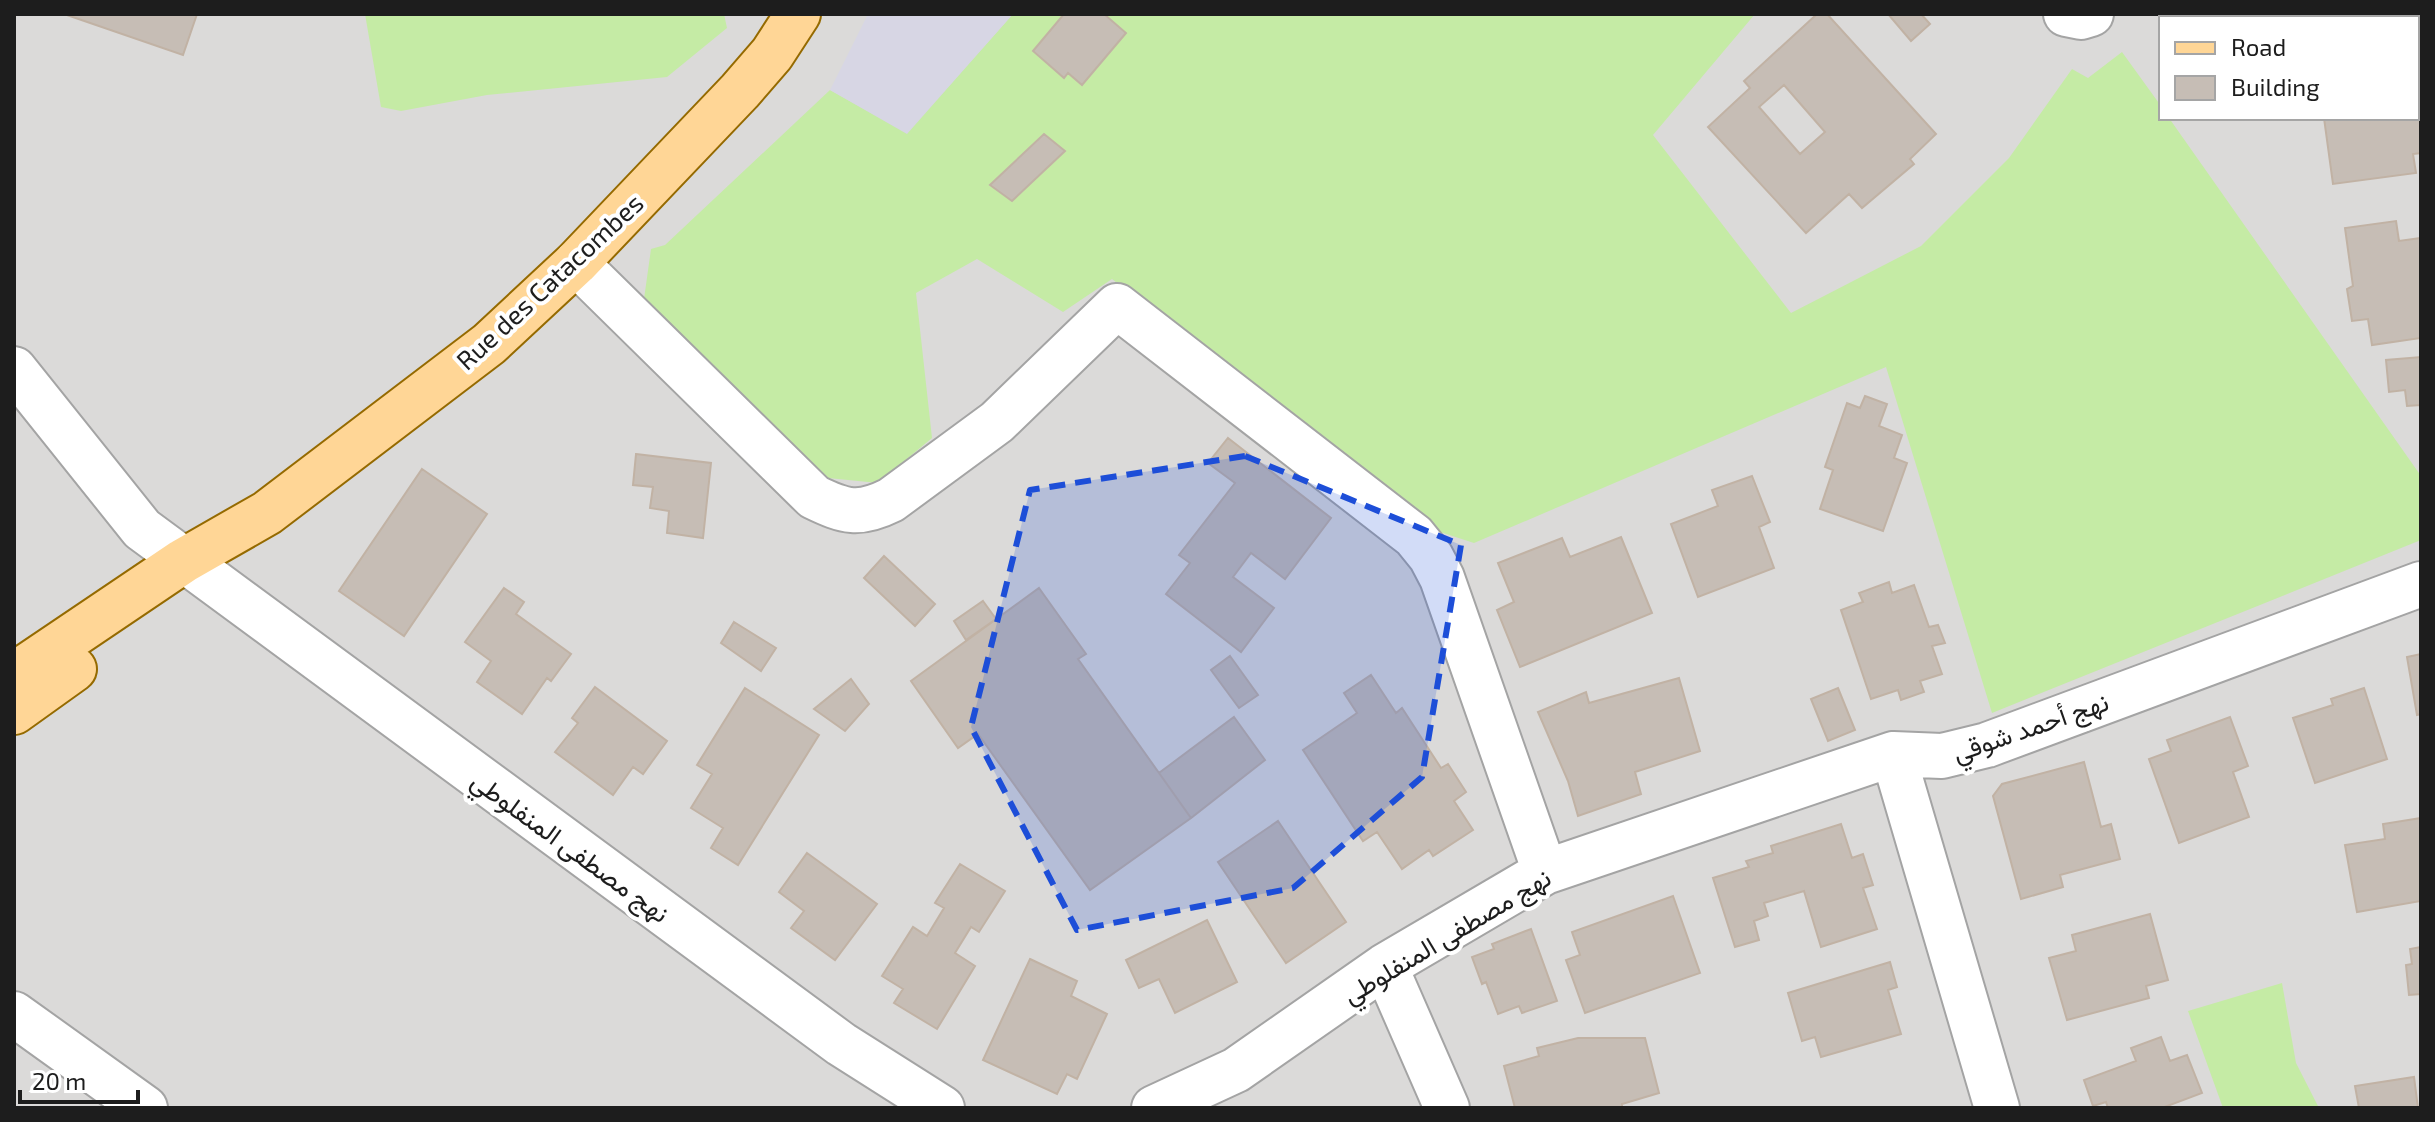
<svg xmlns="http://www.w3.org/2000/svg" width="2435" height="1122" viewBox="0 0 2435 1122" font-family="'Exo 2',Vazirmatn,sans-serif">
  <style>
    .residential { fill: #dbdad9; fill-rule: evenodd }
    .grass { fill: #c5eba5 }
    .plaza { fill: #d7d6e4 }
    .building { fill: #c6bdb5; stroke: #c1b2a4; stroke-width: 2; fill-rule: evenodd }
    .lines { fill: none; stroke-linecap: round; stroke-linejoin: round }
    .minor-casing { stroke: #a4a4a4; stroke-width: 48 }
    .major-casing { stroke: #956a00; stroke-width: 48 }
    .minor { stroke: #fff; stroke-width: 44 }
    .major { stroke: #ffd696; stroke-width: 44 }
    .marked { fill: #1d4ed8; fill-opacity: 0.2; stroke: #1d4ed8; stroke-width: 6; stroke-dasharray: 16 10; stroke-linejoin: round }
    .labels { text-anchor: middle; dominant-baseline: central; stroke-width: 8; stroke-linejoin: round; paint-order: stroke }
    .street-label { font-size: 26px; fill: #1d1d1d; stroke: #fff }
  </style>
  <rect width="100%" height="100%" fill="#eeebe2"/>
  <path class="residential" d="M14,14H2421V1108H14ZM2161,18H2417V118H2161Z"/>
  <path class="grass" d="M365,14H724L727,28L667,77L487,95L401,111L381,107Z
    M1013,14H1755L1653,135L1791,313L1921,246L2009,158L2072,69L2088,78L2122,52L2161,106V118H2169L2421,476V540L1992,713L1886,367L1474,543L1437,531L1112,279L1063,312L977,259L916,293L932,438L878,483L828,478L644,299L651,249L665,245L830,90L907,133Z
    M2282,983L2296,1063L2319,1108H2223L2188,1011Z"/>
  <path class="plaza" d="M868,14H1013L907,134L830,90Z"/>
  <path class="building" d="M64,14H197L183,55Z
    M1064,14H1104L1126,33L1082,85L1068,73L1064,78L1033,51Z
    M1817,14H1827L1936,134L1910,159L1914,164L1862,208L1849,194L1806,233L1708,127L1750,88L1744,81ZM1784,85L1825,132L1800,154L1759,107Z
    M1888,14H1921L1930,24L1911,41Z
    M2417,78L2421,106V153L2413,154L2416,173L2333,184L2324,118H2417Z
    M1044,134L1065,151L1012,201L990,185Z
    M2396,221L2399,241L2421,238V338L2372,345L2368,319L2352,321L2347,289L2353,286L2345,228Z
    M2421,357V407V405L2407,406L2405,390L2389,392L2386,360Z
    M1865,396L1887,404L1879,426L1902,435L1894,458L1907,463L1883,531L1820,509L1833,470L1825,467L1847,403L1860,408Z
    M1228,438L1331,518L1285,579L1251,553L1233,577L1274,608L1241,652L1166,594L1190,563L1179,555L1235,483L1208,463Z
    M636,454L711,463L703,538L667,533L669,511L650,508L653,487L633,485Z
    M422,469L487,514L404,636L339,591Z
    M1752,476L1770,522L1759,527L1774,568L1698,597L1671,524L1718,506L1712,490Z
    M1621,537L1652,613L1520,667L1497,610L1514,602L1498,563L1562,538L1570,557Z
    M884,556L935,604L915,626L864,578Z
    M1889,582L1892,593L1914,585L1929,627L1938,625L1945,643L1932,646L1942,674L1920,681L1924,692L1901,700L1898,690L1871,699L1841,610L1863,602L1859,593Z
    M504,588L524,602L516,614L571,654L551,681L547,678L522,714L477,682L491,661L465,642Z
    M1039,588L1086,654L1078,659L1191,818L1090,890L978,734L958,748L911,681Z
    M983,601L996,619L966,640L954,621Z
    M734,622L776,648L761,671L721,643Z
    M2421,654V714L2417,715L2407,657Z
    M1230,656L1258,695L1239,708L1211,670Z
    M1371,675L1396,713L1402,708L1441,768L1448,764L1466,792L1454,801L1473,830L1433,856L1429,850L1402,869L1377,832L1363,841L1303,750L1357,713L1344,693Z
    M1679,678L1700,751L1635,772L1641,794L1578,816L1568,781L1538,712L1586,692L1589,703Z
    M851,679L869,704L845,731L814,709Z
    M595,687L667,741L643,774L633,767L613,795L555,752L578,723L572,718Z
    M745,688L819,735L738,865L711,848L723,828L691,808L712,774L697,765Z
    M1838,688L1855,730L1828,741L1811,699Z
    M2364,688L2387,759L2315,783L2293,718L2333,705L2331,699Z
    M1234,717L1265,760L1191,818L1159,773Z
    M2230,717L2248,766L2233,772L2249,817L2179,843L2149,759L2171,751L2167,740Z
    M2084,762L2101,827L2111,824L2120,859L2060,875L2063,887L2021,899L1993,796L2002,784Z
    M2421,818V901L2357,912L2345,845L2385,839L2383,824Z
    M1278,821L1346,922L1286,963L1218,862Z
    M1841,824L1852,858L1863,854L1873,885L1863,888L1877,929L1821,947L1804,891L1764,903L1768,916L1754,921L1759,940L1735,947L1713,878L1749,867L1746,861L1773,853L1771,846Z
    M807,853L877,904L835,960L791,928L804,911L779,892Z
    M960,864L1005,891L979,932L971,927L955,953L975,966L937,1029L894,1003L903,989L882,976L913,927L927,936L944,908L935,903Z
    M1673,896L1700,973L1585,1013L1566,960L1580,955L1572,932Z
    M2150,914L2168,980L2146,986L2149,998L2067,1020L2049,958L2076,951L2072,935Z
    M1207,920L1237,982L1175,1013L1159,979L1139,988L1126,960Z
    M1531,929L1557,1001L1522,1013L1519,1006L1498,1014L1486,982L1482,984L1472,957L1494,949L1492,944Z
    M2421,947V994L2409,995L2406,965L2412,964L2410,949Z
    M1030,959L1077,981L1071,996L1107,1014L1077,1079L1067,1074L1057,1094L983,1060Z
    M1890,962L1897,987L1888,990L1901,1034L1821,1057L1815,1037L1802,1041L1788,993Z
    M2161,1037L2170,1061L2187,1055L2202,1093L2162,1108H2108L2106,1102L2093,1106L2084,1080L2136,1061L2131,1048Z
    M1578,1038H1645L1659,1093L1622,1104V1108H1515L1504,1066L1539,1056L1537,1048Z
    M2414,1077L2418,1108H2359L2355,1086Z"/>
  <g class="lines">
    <g class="minor-casing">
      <path id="minor" d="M2066,14L2081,17L2091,14
        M576,263L814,497C845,512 859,516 891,500L997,422L1117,306L1414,536L1431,557L1442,578L1545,872
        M14,369L142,529L841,1044L942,1108
        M1893,754L1997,1108
        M1385,966L1447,1108
        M14,1014L145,1108
        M1154,1108L1236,1070L1385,966L1545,872L1893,754L1942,756L1987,745L2421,584"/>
    </g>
    <g class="major-casing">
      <path id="major" d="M14,675L183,561L267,513L489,344L576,263L740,91L772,54L798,14
        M14,712L74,669"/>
    </g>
    <use href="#minor" class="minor"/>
    <use href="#major" class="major"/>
  </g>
  <path class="marked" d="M1245,456L1461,545L1422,777L1293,888L1077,930L971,727L1030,490Z"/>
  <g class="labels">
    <g class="street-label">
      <text transform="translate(549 281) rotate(-43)">Rue des Catacombes</text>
      <text transform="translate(2030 726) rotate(-19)">نهج أحمد شوقي</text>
      <text transform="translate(571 846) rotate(36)">نهج مصطفى المنفلوطي</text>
      <text transform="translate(1446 935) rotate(-31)">نهج مصطفى المنفلوطي</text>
    </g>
  </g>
  <rect width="2435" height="1122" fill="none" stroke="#1d1d1d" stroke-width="32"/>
  <rect x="2159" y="16" width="260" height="104" fill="#ffffff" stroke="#a5a5a5" stroke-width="2"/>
  <rect x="2175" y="42" width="40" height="12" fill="#ffd696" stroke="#a5a5a5" stroke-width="2"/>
  <text x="2231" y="56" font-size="24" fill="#1d1d1d">Road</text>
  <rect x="2175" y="76" width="40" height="24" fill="#c6bdb5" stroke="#a5a5a5" stroke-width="2"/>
  <text x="2231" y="96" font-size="24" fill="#1d1d1d">Building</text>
  <path d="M20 1090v12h118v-12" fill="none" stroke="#1d1d1d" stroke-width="4"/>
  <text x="32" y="1090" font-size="24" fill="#1d1d1d" stroke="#ffffff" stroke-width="6" paint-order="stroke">20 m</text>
</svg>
